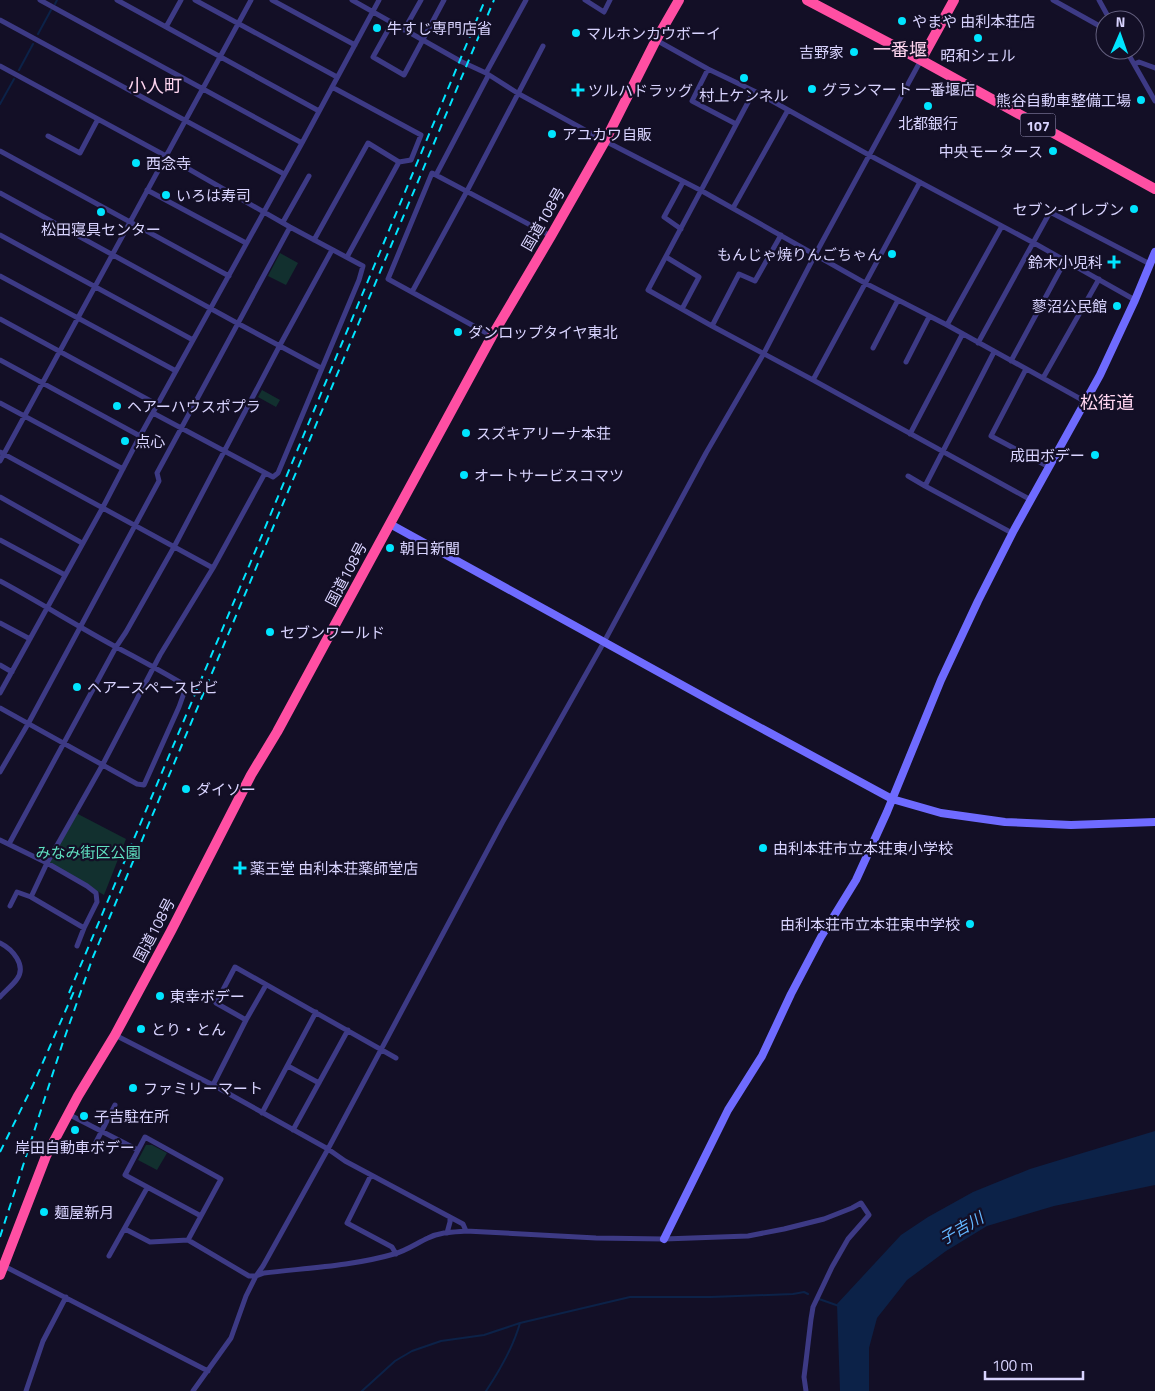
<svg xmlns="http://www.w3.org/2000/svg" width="1155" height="1391" viewBox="0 0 1155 1391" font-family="'Titillium Web','Noto Sans JP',sans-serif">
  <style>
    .green { fill: #12302f }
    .water { fill: #0c2248 }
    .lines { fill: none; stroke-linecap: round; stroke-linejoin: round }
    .stream { stroke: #0c2248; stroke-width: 2 }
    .street { stroke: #3d3a85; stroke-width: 5 }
    .secondary { stroke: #6f6bff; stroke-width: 8 }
    .highway { stroke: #ff4fa3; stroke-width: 10 }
    .rail { stroke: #00e5ff; stroke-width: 2; stroke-dasharray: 8 6; stroke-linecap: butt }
    .poi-dot { fill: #00e5ff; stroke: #130f26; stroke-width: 2 }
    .labels { text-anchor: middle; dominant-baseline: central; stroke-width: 4.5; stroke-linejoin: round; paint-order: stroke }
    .shield { fill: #130f26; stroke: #9e99be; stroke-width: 1 }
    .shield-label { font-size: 14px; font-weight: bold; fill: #d9d4ff }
    .poi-label { font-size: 15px; fill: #d9d4ff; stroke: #130f26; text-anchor: start }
    .street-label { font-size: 15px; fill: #d9d4ff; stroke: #130f26 }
    .park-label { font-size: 15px; fill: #5fe0c0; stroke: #130f26 }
    .water-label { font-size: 16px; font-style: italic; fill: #62b6ff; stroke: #130f26 }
    .quarter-label { font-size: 18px; fill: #ffd6f0; stroke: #130f26 }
  </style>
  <rect width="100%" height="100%" fill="#130f26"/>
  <path class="green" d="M280,253L298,263L286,285L268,276Z
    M262,390L280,400L276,407L258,397Z
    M76,813L126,839L104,895L49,863Z
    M146,1145H152L167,1153L157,1170L138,1160Z"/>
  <path class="water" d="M1155,1131V1185L1054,1206L987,1226L946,1251L907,1280L877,1318L869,1348V1391H840L837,1304L901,1235L928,1217L973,1192L1030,1169Z"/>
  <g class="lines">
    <path class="stream" d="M55,4L57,0
      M38,34L51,10
      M19,70L33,44
      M0,104L14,79
      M819,1299L839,1306
      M362,1391L395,1361L412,1351L441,1341L484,1335L520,1323L630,1297H711L793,1294L804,1292L808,1294
      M486,1391C500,1370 513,1348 520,1323"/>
    <path class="street" d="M40,0L302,143
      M117,0L319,111
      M195,0L337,77
      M272,0L355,45
      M352,0L460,61L486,73L519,94L605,141L702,191L865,283L947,325L1086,402
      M585,0L604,12L610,0
      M1053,0L1105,29
      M1099,0L1110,20
      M0,20L284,174
      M392,23L373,57L404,75L444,0
      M166,27L181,0
      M404,30L421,0
      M656,40L708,69L754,91L869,155L1034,243L1135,300
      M1126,50L1155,101
      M1134,64L1139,62L1155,68
      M0,66L166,156L290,227L363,266L359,280L278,473L273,477L153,413
      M708,69L692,101L736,124
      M486,73L526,0
      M332,87L421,135L411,160L399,162L347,257
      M754,91L648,290L712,326L813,380L1031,500
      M48,136L80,153L98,119
      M0,151L229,276
      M436,175L488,76
      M147,190L246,243
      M0,193L237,323L321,368
      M733,208L788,110
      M283,222L309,176
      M681,229L664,217L683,182
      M0,235L193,340
      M314,240L368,143L399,162
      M666,257L699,277L682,309
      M0,276L176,371
      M412,292L467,191L543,46
      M0,319L158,405
      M947,325L1002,226
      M712,326L739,274L755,281L781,235
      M492,336L388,279L432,173L551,236
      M978,343L1050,212L1150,264
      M873,348L898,300
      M994,352L925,486L1012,533
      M0,360L140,436
      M1011,361L1065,261
      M906,362L929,317
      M1026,369L991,436L1049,467
      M1043,378L1099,279
      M813,380L920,182
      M0,403L123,469
      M910,434L962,335
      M0,452L213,568
      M0,461L251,0
      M908,476L925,486
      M0,497L82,543
      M0,540L65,575
      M0,581C39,602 77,626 116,647C139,659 161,671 183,684L184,693L179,707L144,785L137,784L0,708
      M0,623L30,639
      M0,665L12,672
      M0,693L103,507L140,436L302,143L379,0
      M0,772L28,724L159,481L157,473L290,227
      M0,840L47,863L87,886L96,893L97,902L84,928L31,897L47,863L103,764L160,655L213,568L265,473
      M9,844L116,647L126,632L174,547L280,345L332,250
      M10,906L17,892L31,897
      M0,943C12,949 27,965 17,979C13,985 5,991 0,997
      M77,946L84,928
      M246,1020L216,1003L235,967L396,1058
      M115,1035L213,1085L328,1149L345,1161L463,1224L466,1231
      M288,1066L319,1083
      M213,1085L246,1020L266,985
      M262,1113L316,1012
      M68,1114L138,1150
      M293,1130L348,1030
      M94,1146L115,1105
      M371,1175L347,1223L392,1247L396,1254
      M125,1229L150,1242L188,1240L249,1276H256L264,1273C306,1268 353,1266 394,1254C406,1251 417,1243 428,1238C440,1232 453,1232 466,1231L596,1238L664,1239L748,1236L784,1229L824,1219L852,1208L861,1203L869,1215L848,1239L832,1267L813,1307L811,1319L806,1361L804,1377L806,1391
      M447,1233L450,1222V1217
      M188,1240L221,1179L145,1137L125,1175L201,1216
      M109,1256L147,1188
      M4,1266L208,1371
      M26,1391L43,1341L66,1297
      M193,1391L231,1338L246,1296L256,1276L263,1266L328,1149L502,823L604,642L706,453L764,353L815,255L921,60"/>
    <path class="secondary" d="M390,524L722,707L892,799L941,813L1005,822L1071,825L1155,822
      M664,1239L728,1110L762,1056L791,994L821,937L856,880L887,812L941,680L978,601L1014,530L1100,375L1135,300L1155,252"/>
    <path class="highway" d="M807,0L921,60L1155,189
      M921,60L954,0
      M0,1275L46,1156L78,1096L115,1035L171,931L251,775L277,732L330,634L492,336L551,236L605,141L656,40L679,0"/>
    <path class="rail" d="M69,993L257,547L485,0
      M0,1152L33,1085L75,989
      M0,1237L62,1045L93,957L494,0"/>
  </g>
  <g class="poi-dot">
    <circle cx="902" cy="21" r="5"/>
    <circle cx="377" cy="28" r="5"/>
    <circle cx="576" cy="33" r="5"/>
    <circle cx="978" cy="38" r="5"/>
    <circle cx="854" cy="52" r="5"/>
    <circle cx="744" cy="78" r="5"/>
    <circle cx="812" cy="89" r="5"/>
    <path d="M575.5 82.5h5v5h5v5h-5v5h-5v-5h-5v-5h5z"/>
    <circle cx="1141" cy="100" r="5"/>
    <circle cx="928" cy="106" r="5"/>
    <circle cx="552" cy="134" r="5"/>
    <circle cx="1053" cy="151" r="5"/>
    <circle cx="136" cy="163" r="5"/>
    <circle cx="166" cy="195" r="5"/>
    <circle cx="1134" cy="209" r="5"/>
    <circle cx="101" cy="212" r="5"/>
    <circle cx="892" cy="254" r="5"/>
    <path d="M1111.5 254.5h5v5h5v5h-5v5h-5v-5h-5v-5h5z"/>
    <circle cx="1117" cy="306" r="5"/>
    <circle cx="458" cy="332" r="5"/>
    <circle cx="117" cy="406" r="5"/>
    <circle cx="466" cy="433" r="5"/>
    <circle cx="125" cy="441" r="5"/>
    <circle cx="1095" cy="455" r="5"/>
    <circle cx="464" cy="475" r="5"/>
    <circle cx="390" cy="548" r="5"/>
    <circle cx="270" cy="632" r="5"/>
    <circle cx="77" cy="687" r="5"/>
    <circle cx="186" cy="789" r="5"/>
    <circle cx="763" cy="848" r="5"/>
    <path d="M237.5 860.5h5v5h5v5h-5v5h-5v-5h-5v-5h5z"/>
    <circle cx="970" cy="924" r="5"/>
    <circle cx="160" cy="996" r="5"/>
    <circle cx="141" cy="1029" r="5"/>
    <circle cx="133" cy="1088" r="5"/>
    <circle cx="84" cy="1116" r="5"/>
    <circle cx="75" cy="1130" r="5"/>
    <circle cx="44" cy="1212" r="5"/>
  </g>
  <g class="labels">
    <rect class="shield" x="1020.5" y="113.5" width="35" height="23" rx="4"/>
    <g class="shield-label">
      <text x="1038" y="125">107</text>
    </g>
    <g class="poi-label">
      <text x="912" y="21">やまや 由利本荘店</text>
      <text x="387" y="28">牛すじ専門店省</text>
      <text x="586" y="33">マルホンカウボーイ</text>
      <text x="844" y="52" text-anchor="end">吉野家</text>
      <text x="978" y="55" text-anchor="middle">昭和シェル</text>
      <text x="822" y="89">グランマート 一番堰店</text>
      <text x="588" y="90">ツルハドラッグ</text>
      <text x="744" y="95" text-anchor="middle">村上ケンネル</text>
      <text x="1131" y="100" text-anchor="end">熊谷自動車整備工場</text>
      <text x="928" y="123" text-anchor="middle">北都銀行</text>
      <text x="562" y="134">アユカワ自販</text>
      <text x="1043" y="151" text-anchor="end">中央モータース</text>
      <text x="146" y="163">西念寺</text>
      <text x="176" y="195">いろは寿司</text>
      <text x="1124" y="209" text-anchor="end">セブン-イレブン</text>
      <text x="101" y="229" text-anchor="middle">松田寝具センター</text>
      <text x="882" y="254" text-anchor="end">もんじゃ焼りんごちゃん</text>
      <text x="1103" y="262" text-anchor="end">鈴木小児科</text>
      <text x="1107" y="306" text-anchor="end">蓼沼公民館</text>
      <text x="468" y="332">ダンロップタイヤ東北</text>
      <text x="127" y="406">ヘアーハウスポプラ</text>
      <text x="476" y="433">スズキアリーナ本荘</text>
      <text x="135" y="441">点心</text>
      <text x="1085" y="455" text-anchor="end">成田ボデー</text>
      <text x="474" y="475">オートサービスコマツ</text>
      <text x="400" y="548">朝日新聞</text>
      <text x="280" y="632">セブンワールド</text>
      <text x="87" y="687">ヘアースペースビビ</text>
      <text x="196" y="789">ダイソー</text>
      <text x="773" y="848">由利本荘市立本荘東小学校</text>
      <text x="250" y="868">薬王堂 由利本荘薬師堂店</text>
      <text x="960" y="924" text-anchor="end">由利本荘市立本荘東中学校</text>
      <text x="170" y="996">東幸ボデー</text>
      <text x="151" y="1029">とり・とん</text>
      <text x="143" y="1088">ファミリーマート</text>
      <text x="94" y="1116">子吉駐在所</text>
      <text x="75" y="1147" text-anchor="middle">岸田自動車ボデー</text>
      <text x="54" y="1212">麺屋新月</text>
    </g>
    <g class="street-label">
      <text transform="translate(543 219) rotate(-60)">国道108号</text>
      <text transform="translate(346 574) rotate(-62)">国道108号</text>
      <text transform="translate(154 930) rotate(-62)">国道108号</text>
    </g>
    <g class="park-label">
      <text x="88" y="852">みなみ街区公園</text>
    </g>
    <g class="water-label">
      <text transform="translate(961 1228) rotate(-30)">子吉川</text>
    </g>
    <g class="quarter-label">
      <text x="900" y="49">一番堰</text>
      <text x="155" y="85">小人町</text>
      <text x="1107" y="402">松街道</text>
    </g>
  </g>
  <g transform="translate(1120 35) rotate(2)"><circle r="24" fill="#130f26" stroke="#625e7d"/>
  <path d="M0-4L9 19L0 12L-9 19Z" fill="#00e5ff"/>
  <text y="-8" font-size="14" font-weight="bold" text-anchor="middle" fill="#d9d4ff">N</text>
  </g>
  <path d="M985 1371v8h98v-8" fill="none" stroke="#d9d4ff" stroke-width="2.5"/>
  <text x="992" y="1371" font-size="15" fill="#d9d4ff" stroke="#130f26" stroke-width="4" paint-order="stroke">100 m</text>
</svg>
